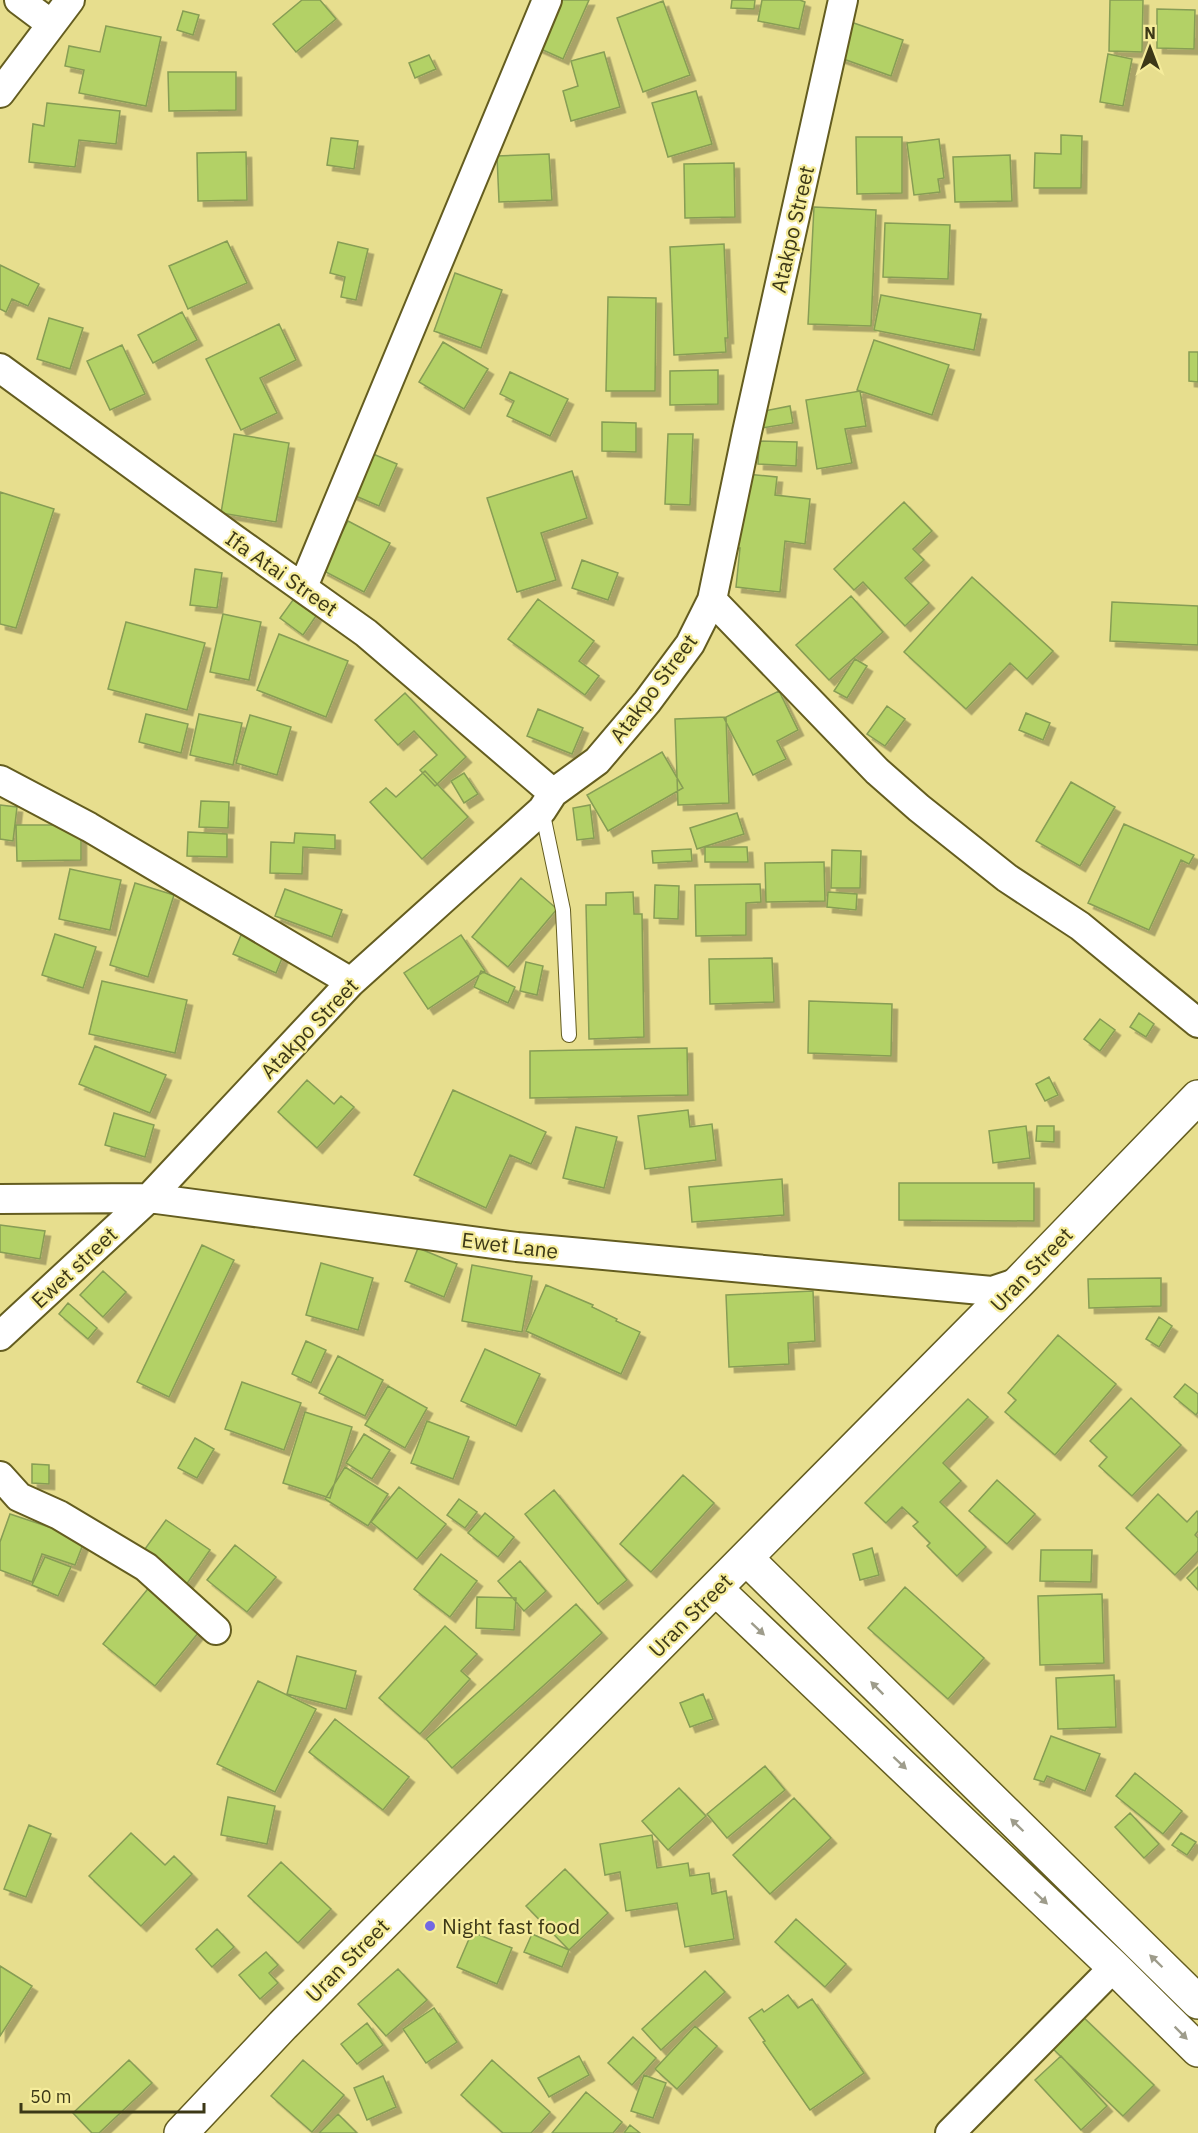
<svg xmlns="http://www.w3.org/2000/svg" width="1198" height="2133" viewBox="0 0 1198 2133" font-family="'IBM Plex Sans',sans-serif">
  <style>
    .building { fill: #b3d166; stroke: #879d54; stroke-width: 1.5; filter: url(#shadow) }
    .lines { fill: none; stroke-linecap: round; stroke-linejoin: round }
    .service-casing { stroke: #645d20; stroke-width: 16 }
    .minor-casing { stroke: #645d20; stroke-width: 32 }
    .tertiary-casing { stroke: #645d20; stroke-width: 36 }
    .service { stroke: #fff; stroke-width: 14 }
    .minor { stroke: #fff; stroke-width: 28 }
    .tertiary { stroke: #fff; stroke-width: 33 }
    .oneway { fill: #9e9c8b }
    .poi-dot { fill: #7269e3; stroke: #f5ec9b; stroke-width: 2 }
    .labels { text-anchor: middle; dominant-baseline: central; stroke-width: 4.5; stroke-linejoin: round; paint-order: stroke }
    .street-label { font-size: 21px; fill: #3c3817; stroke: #f5ec9b }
    .poi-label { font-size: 21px; fill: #3c3817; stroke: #f5ec9b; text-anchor: start }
  </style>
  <defs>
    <filter id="shadow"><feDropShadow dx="5.5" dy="5.5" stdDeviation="0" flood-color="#0004"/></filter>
  </defs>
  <rect width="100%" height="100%" fill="#e7de8e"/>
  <path class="building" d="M302,0H320L336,19L296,52L273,24Z
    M556,0H589L563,59L534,46Z
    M732,0H755L754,9L731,8Z
    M762,0H800L805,2L799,29L758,21Z
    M1110,0H1143L1142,52L1109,51Z
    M663,1L690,75L643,92L617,18Z
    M1157,9L1195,10L1194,49L1157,48Z
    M183,11L199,15L193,35L177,30Z
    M848,21L903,40L891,76L835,56Z
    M106,26L161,37L146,106L79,93L84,70L65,66L69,46L100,52Z
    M604,52L620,107L571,121L563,91L578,86L571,61Z
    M1108,54L1132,59L1123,106L1100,102Z
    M429,55L436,69L415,78L409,63Z
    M168,72H236V110L169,111Z
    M696,91L712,144L668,157L652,103Z
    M47,103L120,111L116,144L79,140L75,167L29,162L33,124L44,126Z
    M1061,135L1082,136L1081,188H1034L1035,153L1061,154Z
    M856,137H902V193L857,194Z
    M331,138L358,141L354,169L327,165Z
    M939,139L944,178L938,179L940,192L914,195L907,143Z
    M246,152L247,200L198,201L197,153Z
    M549,154L552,200L499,202L497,156Z
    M1010,155L1012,201L955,202L953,157Z
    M734,163L735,217L685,218L684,164Z
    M814,207L876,210L871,326L808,324Z
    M885,223L950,225L948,279L883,277Z
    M227,241L247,283L188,309L169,266Z
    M338,242L368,249L356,300L341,297L345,277L330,273Z
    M724,244L728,338H725L726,352L674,355L670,247Z
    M0,265L39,284L28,306L12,299L6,312L0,309Z
    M455,273L502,290L481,348L434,331Z
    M881,295L981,314L974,350L874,330Z
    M608,297L656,298L655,391H606Z
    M182,312L197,340L153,363L138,335Z
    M49,318L83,328L70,369L37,359Z
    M279,324L296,360L260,378L277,413L241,430L206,359Z
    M874,340L949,365L932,415L857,390Z
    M443,342L488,369L464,409L419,382Z
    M122,345L145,394L110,410L87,361Z
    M1189,352H1198V382L1189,381Z
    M718,370V404L670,405V371Z
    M510,372L568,399L550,436L507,416L514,401L500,394Z
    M860,391L866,426L845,429L852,463L817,469L806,400Z
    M790,406L793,423L762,428L759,412Z
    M602,422L636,423V452L602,451Z
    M234,434L289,443L276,522L221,513Z
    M668,434H693L690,505L665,504Z
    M759,441L797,442L796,466L758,464Z
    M361,449L397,464L379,506L344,491Z
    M572,471L587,518L541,533L556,580L517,592L487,498Z
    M746,474L777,477L775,495L810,499L805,544L785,541L780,592L736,587L740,548H738Z
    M0,492L54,509L16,628L0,624Z
    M904,502L932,531L913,549L924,560L905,578L929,603L905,626L863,582L854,590L834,569Z
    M348,521L390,543L364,592L322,570Z
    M582,560L618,573L608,600L572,588Z
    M195,569L222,573L217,608L190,605Z
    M972,577L1053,651L1027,679L1010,663L966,709L904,652Z
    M851,596L883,632L829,680L796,645Z
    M538,599L594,641L579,661L599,676L585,695L508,639Z
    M293,600L316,616L303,635L280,618Z
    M1112,602L1198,606V645L1110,641Z
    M223,614L261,622L249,680L210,672Z
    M126,622L205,643L187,710L108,689Z
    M279,634L348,661L326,717L257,690Z
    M855,659L867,666L847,698L834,691Z
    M779,691L798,730L777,741L786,759L753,775L724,718Z
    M405,693L466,757L435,786L420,770L437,755L414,731L398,745L375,720Z
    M887,706L905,719L885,746L867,734Z
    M538,709L583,728L572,754L527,736Z
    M1026,713L1050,723L1043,740L1019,730Z
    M146,714L188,724L181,753L139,742Z
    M199,714L242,723L233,765L190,755Z
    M250,715L291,727L277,775L236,763Z
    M726,717L729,803L678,805L675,719Z
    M662,752L683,788L608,831L587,795Z
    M425,771L468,817L422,859L370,802L386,788L396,797Z
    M464,773L478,794L464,803L451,781Z
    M1071,782L1115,807L1080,866L1036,841Z
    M201,801L229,802L228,828L199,827Z
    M0,805L17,807L13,841L0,839Z
    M590,805L594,838L577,840L573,808Z
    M737,813L744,834L697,849L690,828Z
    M1124,824L1194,855L1189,864L1181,860L1149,930L1088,903Z
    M16,825H81V860L17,861Z
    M188,832L227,834V857L187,856Z
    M295,833L335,835V849L303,847L302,874L270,873L271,842L294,843Z
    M705,847H747L748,862H705Z
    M691,849L692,861L653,863L652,851Z
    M832,850L861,851L860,888H831Z
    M824,862L825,901L766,902L765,863Z
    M70,869L121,880L110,930L59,919Z
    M521,878L557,909L508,967L472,937Z
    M135,883L174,895L148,977L110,965Z
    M760,884L761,902L746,903V935L696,936L695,885Z
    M655,885L679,886L678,919L654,918Z
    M285,889L342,910L332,937L275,916Z
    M633,892L634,914H642L644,1037L589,1039L586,905H606V893Z
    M828,892L857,894L856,910L827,907Z
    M244,928L287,946L276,973L233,954Z
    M55,934L96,947L83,988L42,975Z
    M461,935L485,971L428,1009L404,973Z
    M772,958L774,1002L710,1004L709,959Z
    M526,962L543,966L537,995L520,991Z
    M481,971L515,987L508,1003L474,987Z
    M102,981L187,1000L175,1053L89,1034Z
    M809,1001L892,1004L891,1056L808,1053Z
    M1139,1013L1154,1024L1146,1037L1130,1027Z
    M1100,1019L1115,1030L1100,1051L1084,1039Z
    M95,1046L166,1075L150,1113L79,1084Z
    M687,1048L688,1095L530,1098V1051Z
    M1049,1077L1058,1095L1045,1101L1036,1084Z
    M307,1080L334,1104L341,1096L354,1107L317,1148L278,1112Z
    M453,1090L546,1132L531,1164L510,1155L486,1208L414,1175Z
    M688,1110L690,1127L712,1124L716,1160L645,1169L638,1116Z
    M114,1113L154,1125L145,1157L105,1145Z
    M1026,1126L1030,1158L993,1163L989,1131Z
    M1037,1126H1054V1142L1036,1141Z
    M576,1127L617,1137L604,1188L563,1178Z
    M782,1179L784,1215L692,1222L689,1187Z
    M899,1183H1034V1221L899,1220Z
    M0,1225L45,1231L40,1259L0,1252Z
    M202,1245L234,1260L169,1397L137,1382Z
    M418,1248L457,1264L444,1297L405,1281Z
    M321,1263L373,1278L358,1330L306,1315Z
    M472,1265L532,1276L522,1332L462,1321Z
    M103,1271L126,1292L103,1317L80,1295Z
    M1161,1278V1306L1089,1308L1088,1279Z
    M546,1285L593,1305L592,1307L617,1319L616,1321L640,1332L621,1374L526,1331Z
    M813,1291L815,1341L788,1343L789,1364L729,1367L726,1295Z
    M68,1303L97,1328L88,1339L59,1314Z
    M1159,1317L1172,1326L1159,1347L1146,1339Z
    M1058,1335L1116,1384L1055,1455L1005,1412L1016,1400L1008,1393Z
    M306,1341L326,1350L311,1383L292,1374Z
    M485,1349L540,1374L516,1426L461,1401Z
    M338,1356L383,1380L365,1416L319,1393Z
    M242,1382L301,1403L284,1450L225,1429Z
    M1185,1384L1198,1394V1412L1196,1415L1174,1397Z
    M388,1386L427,1408L405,1448L365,1425Z
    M1131,1398L1181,1445L1132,1496L1099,1466L1107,1457L1090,1441Z
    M968,1399L988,1417L943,1463L961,1481L940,1502L986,1547L957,1576L927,1546L930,1543L913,1526L918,1522L902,1507L886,1523L865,1503Z
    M305,1412L352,1427L330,1498L283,1483Z
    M427,1421L469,1437L453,1479L411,1463Z
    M364,1434L390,1450L372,1479L346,1463Z
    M195,1438L214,1449L197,1478L178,1468Z
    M32,1464L49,1465V1484L32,1483Z
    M345,1467L388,1494L368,1526L325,1499Z
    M683,1475L714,1503L651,1572L620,1544Z
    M997,1480L1035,1514L1007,1544L969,1511Z
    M399,1487L446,1524L417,1559L371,1522Z
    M554,1490L627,1580L598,1604L525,1514Z
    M1158,1494L1187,1522L1197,1511L1198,1512V1531L1195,1535L1198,1538V1551L1175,1575L1126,1528Z
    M459,1499L477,1512L465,1528L447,1515Z
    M485,1513L514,1537L498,1557L468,1533Z
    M10,1514L85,1539L75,1565L42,1554L32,1582L0,1570V1542Z
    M166,1520L210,1550L186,1585L142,1553Z
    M235,1545L276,1577L247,1612L207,1580Z
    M872,1548L879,1575L860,1580L853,1554Z
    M1041,1550H1092L1091,1582L1040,1581Z
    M441,1554L477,1581L450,1617L414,1589Z
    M45,1557L71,1567L58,1596L32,1585Z
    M520,1561L546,1591L524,1611L498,1581Z
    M1198,1567V1590L1187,1578Z
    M151,1585L203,1627L155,1686L103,1644Z
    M905,1587L984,1658L948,1699L868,1628Z
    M1102,1594L1104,1663L1040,1665L1038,1596Z
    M477,1597L516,1598L514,1630L476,1628Z
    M576,1604L602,1633L452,1768L426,1739Z
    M445,1626L477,1654L461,1671L470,1679L420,1734L379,1698Z
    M297,1656L356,1671L346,1709L287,1694Z
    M1114,1675L1116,1727L1058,1729L1056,1678Z
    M258,1681L316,1709L275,1792L217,1764Z
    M703,1694L713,1719L690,1727L680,1703Z
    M335,1719L409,1777L383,1810L309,1752Z
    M1051,1736L1100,1754L1085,1791L1047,1776L1044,1782L1034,1779Z
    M765,1766L785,1790L727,1838L707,1814Z
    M1135,1773L1182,1811L1163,1834L1116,1796Z
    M679,1788L706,1816L668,1850L642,1821Z
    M228,1797L275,1806L267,1844L221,1835Z
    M794,1798L831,1838L770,1894L733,1855Z
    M1130,1813L1159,1844L1144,1858L1115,1827Z
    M29,1825L51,1834L26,1897L4,1889Z
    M131,1833L165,1865L174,1856L192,1874L141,1926L89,1876Z
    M1181,1833L1196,1842L1187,1855L1172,1845Z
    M652,1835L657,1868L688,1863L690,1876L709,1873L712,1894L726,1891L734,1939L685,1947L677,1903L626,1911L620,1872L605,1875L600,1844Z
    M281,1862L331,1909L298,1943L248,1896Z
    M565,1869L608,1913L569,1950L526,1906Z
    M796,1919L846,1964L825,1987L775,1942Z
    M217,1929L234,1947L212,1967L196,1949Z
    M472,1932L512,1948L497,1984L457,1967Z
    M532,1934L569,1950L562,1967L524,1952Z
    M266,1952L278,1965L269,1973L278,1983L260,1999L239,1975Z
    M0,1966L32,1986L0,2036Z
    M398,1969L427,2000L386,2036L358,2004Z
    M705,1971L725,1992L661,2050L642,2029Z
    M788,1995L798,2008L812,1999L864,2073L810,2110L763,2042L765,2041L749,2018L762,2009L764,2012Z
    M434,2008L457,2042L426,2063L403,2029Z
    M1081,2015L1154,2085L1123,2116L1051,2047Z
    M367,2023L383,2045L357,2064L341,2044Z
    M695,2026L717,2046L677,2089L655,2069Z
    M633,2037L656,2058L632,2085L608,2063Z
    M579,2056L589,2075L549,2097L538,2078Z
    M1061,2056L1107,2106L1081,2130L1035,2080Z
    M129,2060L152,2083L99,2133H92L73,2113Z
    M303,2060L344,2095L312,2132L271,2096Z
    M492,2060L550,2112L531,2133H503L461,2095Z
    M644,2075L666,2083L653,2118L631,2111Z
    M383,2076L396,2107L367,2120L354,2088Z
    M586,2092L622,2122L613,2133H552Z
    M338,2114L357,2133H319Z
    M630,2125L640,2133H624Z"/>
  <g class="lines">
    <g class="service-casing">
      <path id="service" d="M542,810L563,910L569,1035"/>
    </g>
    <g class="minor-casing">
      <path id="minor" d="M19,0L51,24
        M0,93L70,0
        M0,368L234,539L366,633L553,793
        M303,587L547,0
        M712,600L877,771L919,808L1007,878L1080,926L1198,1023
        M0,780L89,827L351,982
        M0,1199L149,1198L517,1247L992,1291L1019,1282
        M0,1336L149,1198L351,982L542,810L553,793L597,761L647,702L690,644L712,600L747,432L843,0
        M0,1476L19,1497L59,1515L146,1567L216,1630
        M950,2133L1114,1967"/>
    </g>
    <g class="tertiary-casing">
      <path id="tertiary" d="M746,1558L1198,2002
        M716,1589L1114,1967L1198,2050
        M181,2133L283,2025L1019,1282L1198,1097"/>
    </g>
    <use href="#service" class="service"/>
    <use href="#minor" class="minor"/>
    <use href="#tertiary" class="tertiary"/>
  </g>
  <defs><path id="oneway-solid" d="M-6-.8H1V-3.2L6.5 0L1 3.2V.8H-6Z" transform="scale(1.5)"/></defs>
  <g class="oneway">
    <use href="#oneway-solid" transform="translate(758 1629) rotate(43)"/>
    <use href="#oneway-solid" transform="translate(877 1688) rotate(-135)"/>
    <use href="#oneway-solid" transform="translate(900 1763) rotate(43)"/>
    <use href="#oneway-solid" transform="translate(1017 1825) rotate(-136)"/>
    <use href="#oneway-solid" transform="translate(1041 1898) rotate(43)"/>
    <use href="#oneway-solid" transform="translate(1156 1961) rotate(-136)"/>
    <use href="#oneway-solid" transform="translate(1181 2033) rotate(45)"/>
  </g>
  <circle class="poi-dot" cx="430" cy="1926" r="6"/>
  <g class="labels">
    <g class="street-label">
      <text transform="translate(792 229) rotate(-77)">Atakpo Street</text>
      <text transform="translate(282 573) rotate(35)">Ifa Atai Street</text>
      <text transform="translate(653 688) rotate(-53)">Atakpo Street</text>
      <text transform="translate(309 1028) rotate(-46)">Atakpo Street</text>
      <text transform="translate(510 1245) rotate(7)">Ewet Lane</text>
      <text transform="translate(74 1267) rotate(-43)">Ewet street</text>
      <text transform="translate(1031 1269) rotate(-46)">Uran Street</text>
      <text transform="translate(690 1615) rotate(-45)">Uran Street</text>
      <text transform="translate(347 1960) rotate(-45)">Uran Street</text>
    </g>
    <g class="poi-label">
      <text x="442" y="1926">Night fast food</text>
    </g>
  </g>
  <g transform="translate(1150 48)" stroke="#f5ec9b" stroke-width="4.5" paint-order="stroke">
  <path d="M0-4.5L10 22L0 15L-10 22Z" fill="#3c3817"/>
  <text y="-9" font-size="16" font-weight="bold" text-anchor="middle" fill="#3c3817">N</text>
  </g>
  <path d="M21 2103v9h183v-9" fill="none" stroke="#3c3817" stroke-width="3"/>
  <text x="30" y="2103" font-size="18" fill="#3c3817" stroke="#f5ec9b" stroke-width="4.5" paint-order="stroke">50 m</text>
</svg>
